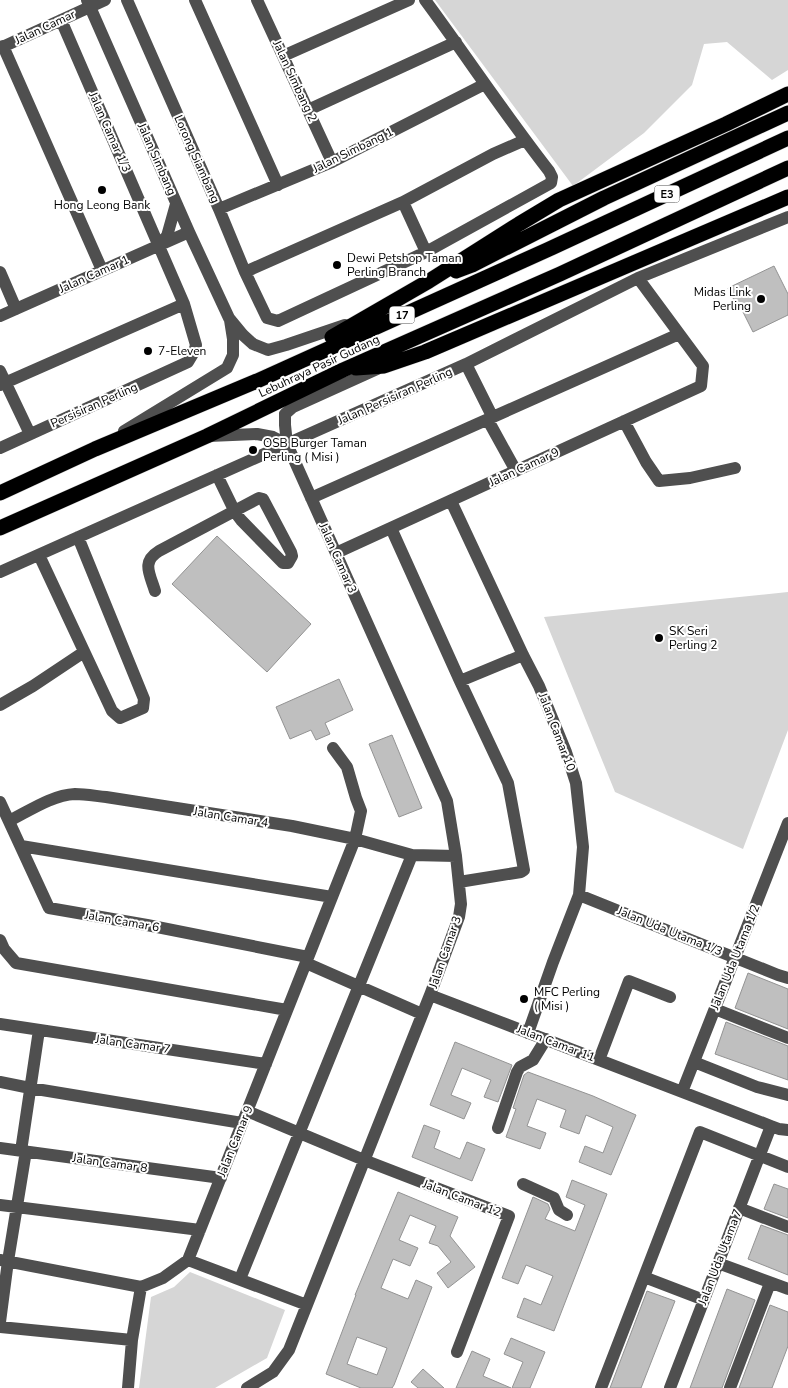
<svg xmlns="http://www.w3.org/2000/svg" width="788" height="1388" viewBox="0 0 788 1388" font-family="'Nunito Sans',sans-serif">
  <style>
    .green { fill: #d6d6d6 }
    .building { fill: #bfbfbf; stroke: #939393; fill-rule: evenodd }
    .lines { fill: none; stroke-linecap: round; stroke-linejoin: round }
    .highway-casing { stroke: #dbdbdb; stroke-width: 16 }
    .minor { stroke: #4f4f4f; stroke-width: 12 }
    .highway { stroke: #000; stroke-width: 15 }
    .poi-dot { fill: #000; stroke: #fff; stroke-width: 2 }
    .labels { text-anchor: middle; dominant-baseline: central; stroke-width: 4; stroke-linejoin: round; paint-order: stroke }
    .shield { fill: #fff; stroke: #4c4c4c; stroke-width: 1 }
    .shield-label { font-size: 11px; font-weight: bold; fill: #000 }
    .street-label { font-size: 12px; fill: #000; stroke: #fff }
    .poi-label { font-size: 12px; fill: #000; stroke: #fff; text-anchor: start }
  </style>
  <rect width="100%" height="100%" fill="#fff"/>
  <path class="green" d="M435,0H788V70L772,80L727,42L704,44L692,85L644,133L573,186Z
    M788,592V730L743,849L615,792L544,617Z
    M190,1272L285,1310L267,1358L215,1388H139L151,1297L174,1287Z"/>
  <path class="building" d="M774,266L788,294V315L753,332L742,310L736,304L728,288Z
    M217,536L311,624L267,672L172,584Z
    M339,679L353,710L325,723L330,734L316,740L311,730L290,739L276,707Z
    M392,735L422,808L399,817L369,744Z
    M748,973L788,989V1029L735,1008Z
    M726,1022L788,1046V1080L715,1054Z
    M455,1042L512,1065L498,1102L484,1097L491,1080L462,1068L451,1095L471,1103L464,1119L430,1105Z
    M528,1072L593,1096L636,1115L611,1175L579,1162L585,1146L603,1153L613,1127L586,1115L579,1134L560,1127L566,1110L537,1099L527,1126L546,1133L540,1149L506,1137L516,1109L513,1108L524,1075Z
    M424,1125L440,1131L434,1148L460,1159L467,1142L485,1149L472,1181L412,1157Z
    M572,1180L607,1194L554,1331L517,1317L524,1298L541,1305L553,1276L526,1265L518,1284L502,1278L533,1197L548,1204L550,1209L545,1219L575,1231L585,1205L566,1197Z
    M774,1184L788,1189V1218L764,1209Z
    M398,1192L458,1217L450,1236L475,1267L448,1288L437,1273L451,1262L438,1246L429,1243L436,1226L410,1215L399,1240L418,1248L410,1266L393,1259L381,1288L408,1299L416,1280L432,1287L394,1385L392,1388H361L326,1374L356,1295H355ZM357,1337L387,1348L377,1375L347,1364Z
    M761,1225L788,1235V1275L748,1259Z
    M727,1289L755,1300L722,1388H690Z
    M647,1291L675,1301L641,1388H610Z
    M770,1305L788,1312V1346L772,1388H739Z
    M511,1338L545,1352L530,1388H512L523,1362L504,1354Z
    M472,1351L490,1359L483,1376L511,1388H456Z
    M423,1369L444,1388H418L411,1382Z"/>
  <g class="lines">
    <g class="highway-casing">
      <path id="highway" d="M456,271L472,265L604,198L788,113
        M332,337L429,281L519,224L559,200L726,124L788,94
        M356,368L384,366L425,352L788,197
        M0,493L95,449L257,381L547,250L788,138
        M0,528L207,436L343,370L560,274L788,168"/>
    </g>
    <path class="minor" d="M87,0L189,232L229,318L243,335L253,344L268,350L286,345L345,325
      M127,0L219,209L245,272L267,318L278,321L426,252L551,183L552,177L549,171C506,116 467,57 425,0
      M195,0L278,185
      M257,0L332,162
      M3,46L102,270
      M0,48L105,0
      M283,56L409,0
      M308,110L456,42
      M403,202L426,252
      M219,209L332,162L485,84
      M159,245L167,236L176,204
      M0,272L16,309
      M245,272L403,202L493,154L525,140
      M0,316L189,232
      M466,364L491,414L489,422L516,471
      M0,371L30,434
      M0,385L184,304
      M624,421L646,462L659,481L690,478L735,468
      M124,431L227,368L233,355V339L230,320
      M209,436L257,434L273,437L287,444
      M0,448L188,362L194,352L196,345L184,304L61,20
      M311,498L679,334
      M451,501L523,655L539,686L566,752L576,783L583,847L579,895L553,962L528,1033
      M391,528L460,681L508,783L524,870L521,872L459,882
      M336,553L701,386L703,366L638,278
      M39,555L112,711L120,718L143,708L144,699L78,537
      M0,572L466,364L638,278L788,217
      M155,591C150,574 141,562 159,551L259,498L263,499L291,552L292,556L288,563H283L241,520L235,512L217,475
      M460,681L523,655
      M0,705L33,686L84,652
      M0,802L49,908L147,925L308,957
      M9,821C29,811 52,795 75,794C85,794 96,796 106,797L292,826L355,839L412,855L456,856
      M21,846L332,897
      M579,895L778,975L788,978
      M0,940L4,949L16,963L287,1010
      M306,963L422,1014
      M430,995L771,1126L779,1129L788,1130
      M715,1009L788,1038
      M0,1024L266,1064
      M599,1060L629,981L670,997
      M694,1062L757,1087L788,1095
      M0,1082L30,1088L242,1123
      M682,1092L788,823
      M247,1111L364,1160L509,1216L457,1352
      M498,1128L517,1072L520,1067L533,1060L546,1039
      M0,1148L221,1178
      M21,1151L39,1030
      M523,1184L554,1198L559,1210L567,1215
      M0,1205L200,1230
      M739,1208L788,1227
      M0,1260L141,1287L163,1278L188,1260L355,839L361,811L356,798L347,767L333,748
      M188,1260L307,1305
      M718,1263L788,1289
      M644,1277L704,1300
      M240,1279L412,855
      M0,1322L8,1261L26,1151
      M0,1327L132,1340
      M128,1388L132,1340L141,1287
      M247,1388L273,1372L289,1350L430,995L459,917L461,904L456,856L447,801L287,444L285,425V414L293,407L377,369
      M601,1388L700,1132L788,1167
      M670,1388L771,1126
      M730,1388L770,1283"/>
    <use href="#highway" class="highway"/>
  </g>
  <g class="poi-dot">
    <circle cx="102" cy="190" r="5"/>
    <circle cx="337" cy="265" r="5"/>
    <circle cx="761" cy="299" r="5"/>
    <circle cx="148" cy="351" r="5"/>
    <circle cx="253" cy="450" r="5"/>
    <circle cx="659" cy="638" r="5"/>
    <circle cx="524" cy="999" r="5"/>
  </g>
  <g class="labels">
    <g class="shield">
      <rect x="654.5" y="185.5" width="25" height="17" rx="4"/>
      <rect x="389.5" y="306.5" width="25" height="17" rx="4"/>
    </g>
    <g class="shield-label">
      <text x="667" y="194">E3</text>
      <text x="402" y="315">17</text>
    </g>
    <g class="street-label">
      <text transform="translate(45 27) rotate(-25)">Jalan Camar</text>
      <text transform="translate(295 81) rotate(65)">Jalan Simbang 2</text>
      <text transform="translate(110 132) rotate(66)">Jalan Camar 1/3</text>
      <text transform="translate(353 150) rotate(-26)">Jalan Simbang 1</text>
      <text transform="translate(157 159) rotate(66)">Jalan Simbang</text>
      <text transform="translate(197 159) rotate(66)">Lorong Siambang</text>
      <text transform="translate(94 274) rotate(-24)">Jalan Camar 1</text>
      <text transform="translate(319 366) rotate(-25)">Lebuhraya Pasir Gudang</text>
      <text transform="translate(395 396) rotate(-24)">Jalan Persisiran Perling</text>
      <text transform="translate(94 405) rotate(-24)">Persisiran Perling</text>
      <text transform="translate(524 467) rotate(-25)">Jalan Camar 9</text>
      <text transform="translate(338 558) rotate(66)">Jalan Camar 3</text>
      <text transform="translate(557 732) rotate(69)">Jalan Camar 10</text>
      <text transform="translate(231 817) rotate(9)">Jalan Camar 4</text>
      <text transform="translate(122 921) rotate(10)">Jalan Camar 6</text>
      <text transform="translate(670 931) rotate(22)">Jalan Uda Utama 1/3</text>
      <text transform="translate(445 952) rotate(-71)">Jalan Camar 3</text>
      <text transform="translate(735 957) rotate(-68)">Jalan Uda Utama 1/2</text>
      <text transform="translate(556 1043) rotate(21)">Jalan Camar 11</text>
      <text transform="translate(133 1044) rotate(8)">Jalan Camar 7</text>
      <text transform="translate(235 1141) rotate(-68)">Jalan Camar 9</text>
      <text transform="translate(110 1163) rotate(8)">Jalan Camar 8</text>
      <text transform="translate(462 1198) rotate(21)">Jalan Camar 12</text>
      <text transform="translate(720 1257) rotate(-69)">Jalan Uda Utama 7</text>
    </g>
    <g class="poi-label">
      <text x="102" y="205" text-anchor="middle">Hong Leong Bank</text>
      <text x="347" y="258">Dewi Petshop Taman<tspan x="347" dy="14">Perling Branch</tspan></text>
      <text x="751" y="292" text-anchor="end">Midas Link<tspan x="751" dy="14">Perling</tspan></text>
      <text x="158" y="351">7-Eleven</text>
      <text x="263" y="443">OSB Burger Taman<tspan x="263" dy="14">Perling ( Misi )</tspan></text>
      <text x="669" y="631">SK Seri<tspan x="669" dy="14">Perling 2</tspan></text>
      <text x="534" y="992">MFC Perling<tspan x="534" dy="14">( Misi )</tspan></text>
    </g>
  </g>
</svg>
